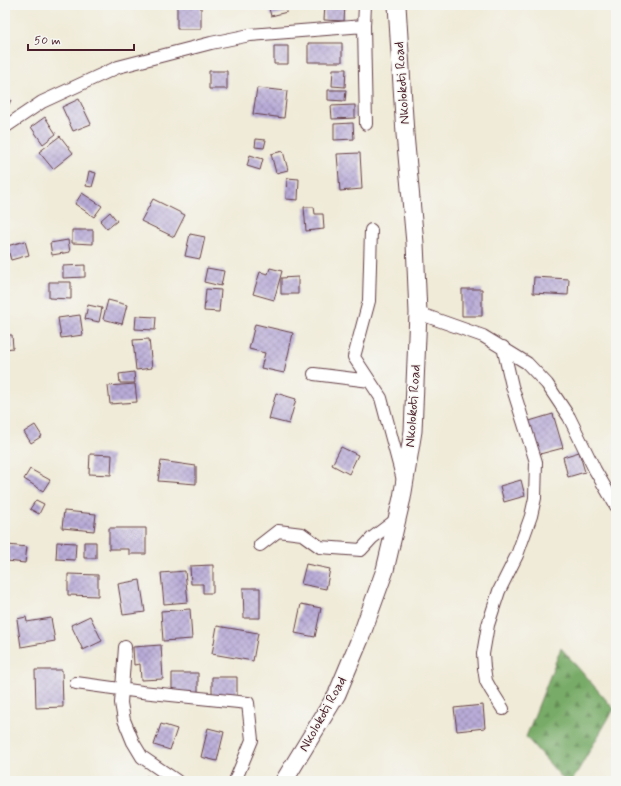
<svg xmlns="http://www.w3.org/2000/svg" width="621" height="786" viewBox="0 0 621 786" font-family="Mynerve,sans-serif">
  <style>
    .forest { fill: url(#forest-firs); stroke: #616549 }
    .building { fill: url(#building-cross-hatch) }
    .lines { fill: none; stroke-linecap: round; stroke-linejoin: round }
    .minor-casing { stroke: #633e45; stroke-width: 14 }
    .secondary-casing { stroke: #633e45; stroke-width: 19 }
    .minor { stroke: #fff; stroke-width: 12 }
    .secondary { stroke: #fff; stroke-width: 17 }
    .labels { text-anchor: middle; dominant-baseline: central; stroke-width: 3; stroke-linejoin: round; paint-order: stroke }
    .street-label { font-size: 14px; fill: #4a1f2b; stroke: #f6f6f2 }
  </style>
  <defs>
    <pattern id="forest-firs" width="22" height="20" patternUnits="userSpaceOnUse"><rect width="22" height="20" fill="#78ab67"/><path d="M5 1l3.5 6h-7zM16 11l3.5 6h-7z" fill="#648b55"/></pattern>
    <pattern id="building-cross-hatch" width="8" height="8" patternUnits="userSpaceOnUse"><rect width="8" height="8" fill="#b9acd8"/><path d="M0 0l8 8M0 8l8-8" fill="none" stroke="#988baf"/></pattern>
  </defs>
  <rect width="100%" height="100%" fill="#f6f6f2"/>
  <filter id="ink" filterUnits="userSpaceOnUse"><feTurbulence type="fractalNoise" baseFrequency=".025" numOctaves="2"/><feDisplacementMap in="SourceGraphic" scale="8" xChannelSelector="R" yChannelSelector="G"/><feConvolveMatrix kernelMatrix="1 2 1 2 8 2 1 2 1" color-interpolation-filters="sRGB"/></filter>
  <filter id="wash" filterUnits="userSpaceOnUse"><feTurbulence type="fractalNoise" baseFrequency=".012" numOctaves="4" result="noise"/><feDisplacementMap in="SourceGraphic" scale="16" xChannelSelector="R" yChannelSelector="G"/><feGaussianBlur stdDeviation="0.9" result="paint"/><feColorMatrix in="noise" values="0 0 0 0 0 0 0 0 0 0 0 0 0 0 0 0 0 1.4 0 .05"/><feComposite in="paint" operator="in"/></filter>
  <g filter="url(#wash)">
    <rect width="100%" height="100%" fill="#f0ebd8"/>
    <path class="forest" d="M561,648L614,709L572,781H565L526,737Z"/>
    <g id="blocks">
      <path class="building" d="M177,5H201V29H177Z
        M268,5H285L287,12L271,16Z
        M325,5H345L344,21L324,20Z
        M308,43H342V62H308Z
        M274,46H288V64H274Z
        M333,69H346L345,87L332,86Z
        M209,71H227V89H209Z
        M257,88L287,91L284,118L253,114Z
        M328,90H346L345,101L328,100Z
        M5,98L11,100L5,112Z
        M79,99L91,124L73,131L62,107Z
        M355,105V118L332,119L331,106Z
        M45,117L56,134L43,144L31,127Z
        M353,123L354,139L334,140V124Z
        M60,136L73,153L53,169L39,152Z
        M256,139L266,140L264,148L255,147Z
        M283,151L288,170L276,173L271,154Z
        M360,153L362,189L340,191L337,154Z
        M250,155L263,159L260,170L247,166Z
        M89,171L96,173L92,187L86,186Z
        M287,178L299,179L298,200L286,199Z
        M82,193L102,206L94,217L75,204Z
        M153,199L185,215L174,237L141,221Z
        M304,207H314L315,214H323L324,229L306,231Z
        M110,212L117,221L107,229L100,221Z
        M72,230H93V244L72,243Z
        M190,234L205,237L200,259L185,256Z
        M68,240L70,252L52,255L50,243Z
        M25,241L29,255L11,260L7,246Z
        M85,265V277L63,278V266Z
        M207,268L224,271L221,286L204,282Z
        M270,268L282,271L274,300L253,294L260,272L268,274Z
        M298,277V294H281V278Z
        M534,277L569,279L568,295L533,293Z
        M49,282H71V299L49,298Z
        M206,289L221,290L219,312L204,311Z
        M462,289H482V316H462Z
        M108,300L127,305L122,324L103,319Z
        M88,305L102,308L99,322L85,319Z
        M80,315L83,335L61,338L58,318Z
        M136,316L156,317L155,330L135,329Z
        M255,324L293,333L284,373L261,368L265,353L249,349Z
        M5,335H12L13,348L5,349Z
        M149,339L152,368L136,370L133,340Z
        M134,372L135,383H120L119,374Z
        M135,384L137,402L110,404L108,386Z
        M276,393L296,399L289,424L269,419Z
        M553,414L563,448L536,455L526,422Z
        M35,425L42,436L31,443L24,432Z
        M341,447L358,455L349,474L332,465Z
        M579,452L585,472L568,477L563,457Z
        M90,454L112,455L111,475L89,474Z
        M161,461L196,466V484L158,481Z
        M30,469L50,480L43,491L24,479Z
        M521,480L525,496L504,502L500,486Z
        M36,500L44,504L39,514L30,509Z
        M64,511L96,514L94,531L62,528Z
        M109,528H146V554H129V549H109Z
        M57,542L76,543L75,560L56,559Z
        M84,542H96V558H84Z
        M8,545L27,547L25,563L7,561Z
        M306,564L330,569L326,589L301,584Z
        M213,565V593H203V584H191L190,566Z
        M185,571L188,602L164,604L161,573Z
        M68,574L98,575V596L68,595Z
        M140,580L145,612L123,615L118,584Z
        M243,588H260V618H244Z
        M301,604L321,608L315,637L295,633Z
        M190,609L192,639L163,641L161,611Z
        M90,616L102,641L83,650L71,625Z
        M26,617L27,622L51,618L55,641L21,647L17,619Z
        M217,626L258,633L253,661L212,654Z
        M161,645L163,679L141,680L140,664L134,665L133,647Z
        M35,670H62L63,707L36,708Z
        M172,673H198V694L172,695Z
        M212,677H237V698L212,699Z
        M483,705L485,728L457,731L454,708Z
        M161,724L177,729L170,750L154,745Z
        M208,728L224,732L217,761L201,757Z
        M146,776L167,780V781H145Z"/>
    </g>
  </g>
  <g filter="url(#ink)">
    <use href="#blocks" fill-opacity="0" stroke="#633e45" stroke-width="1"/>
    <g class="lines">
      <g class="minor-casing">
        <path id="minor" d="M365,5L364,26L366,124
          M5,127L42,102L118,67L211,43L250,35L364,26
          M371,230L369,301L354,357L381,398L403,480
          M418,313L483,336L527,363L547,384L569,417L595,470L616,506
          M314,374L370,381
          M260,545L278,531L302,534L320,547L361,550L372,538L397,519
          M125,647L121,703L124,720L133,742L142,757L177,781
          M76,683L142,692L248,703L252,740L235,781
          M503,709L491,690L486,681L484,668L483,654L488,625L499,591L517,555L531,516L535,498L536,462L512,386L503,347"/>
      </g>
      <g class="secondary-casing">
        <path id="secondary" d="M284,781L337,694L360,639L385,570L402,498L413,431L418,313L415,243L405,134L397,5"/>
      </g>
      <use href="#minor" class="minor"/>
      <use href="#secondary" class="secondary"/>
    </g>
  </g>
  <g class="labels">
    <g class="street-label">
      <text transform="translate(402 83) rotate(-94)">Nkolokoti Road</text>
      <text transform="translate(413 406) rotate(-86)">Nkolokoti Road</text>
      <text transform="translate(323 714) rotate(-61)">Nkolokoti Road</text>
    </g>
  </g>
  <rect width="621" height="786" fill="none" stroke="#f6f6f2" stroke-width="20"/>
  <path d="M28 44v6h106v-6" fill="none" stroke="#4a1f2b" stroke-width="2"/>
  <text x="34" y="44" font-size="12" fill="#4a1f2b" stroke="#f6f6f2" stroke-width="3" paint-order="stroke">50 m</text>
</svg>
